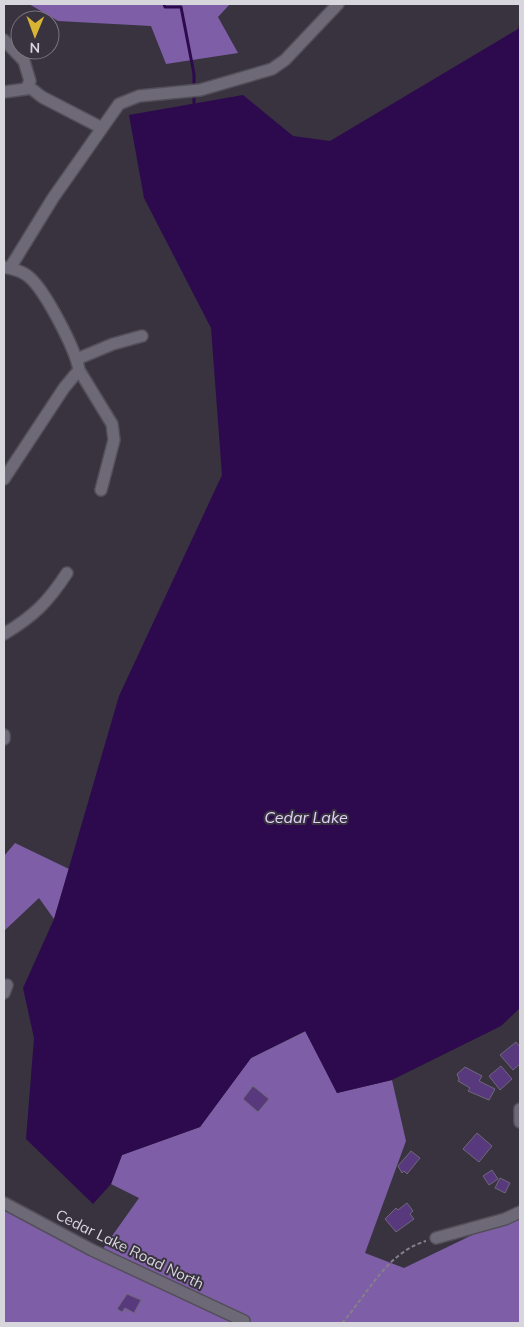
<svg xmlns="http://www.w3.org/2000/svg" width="524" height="1327" viewBox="0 0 524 1327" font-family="Mulish,sans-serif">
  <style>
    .forest { fill: #7e5fa7 }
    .water { fill: #2d0a4d }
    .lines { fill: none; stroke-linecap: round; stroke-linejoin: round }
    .stream { stroke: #2d0a4d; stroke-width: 3 }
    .building { fill: #58397e; stroke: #6e6977 }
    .minor-casing { stroke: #534f59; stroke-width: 14 }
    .path { stroke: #838089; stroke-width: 2; stroke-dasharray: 4 2.5; stroke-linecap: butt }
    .minor { stroke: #6e6977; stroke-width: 11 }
    .labels { text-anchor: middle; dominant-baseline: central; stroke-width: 4; stroke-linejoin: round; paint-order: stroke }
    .street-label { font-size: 15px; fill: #d8d6dd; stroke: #38333f }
    .water-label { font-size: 16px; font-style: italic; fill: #e2d2fb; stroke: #38333f }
  </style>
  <rect width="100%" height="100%" fill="#38333f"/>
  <path class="forest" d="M29,4H230L218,17L238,53L166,64L151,26L58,21Z
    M15,843L69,869L54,919L39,898L4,931V856Z
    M306,1031L337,1093L392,1080L406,1141L365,1253L404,1268L520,1212V1323H4V1210L100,1253L139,1198L111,1184L122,1155L200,1127L251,1058Z"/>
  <path class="water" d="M520,22V1008L501,1026L392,1080L337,1093L305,1031L251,1058L200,1127L122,1155L111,1184L93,1204L26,1139L34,1038L23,988L54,919L119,696L222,475L211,328L144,198L129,115L243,95L293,136L330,141L518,29Z"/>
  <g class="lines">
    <path class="stream" d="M164,4L165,7H181L194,74V87
      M194,93V103"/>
  </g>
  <path class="building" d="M516,1042L520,1047V1064L513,1070L500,1055Z
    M501,1066L512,1079L500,1090L489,1076Z
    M465,1067L482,1076L479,1081L495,1089L489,1100L468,1091L470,1088L458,1081L459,1079L457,1074Z
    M253,1086L269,1099L258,1112L243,1099Z
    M477,1133L492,1146L479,1162L463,1149Z
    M411,1151L420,1158L407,1174L404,1171L402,1173L398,1166Z
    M492,1170L498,1179L489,1185L483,1176Z
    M500,1178L510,1183L505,1193L495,1188Z
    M407,1203L413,1211L410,1214L414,1219L396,1232L385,1219L396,1208L398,1210Z
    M127,1294L141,1300L134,1313L125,1308L122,1312L117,1309Z"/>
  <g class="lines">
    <g class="minor-casing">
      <path id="minor" d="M4,40L24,61L30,81L26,89L4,92
        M28,86L42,97L102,128
        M4,267C11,268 24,272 29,277C45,290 76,350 79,370L64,388L4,479
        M10,268L53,198L119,104L139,96L200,90L272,69L285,60L338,4
        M77,359L113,344L142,336
        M79,370L112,424L114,440L101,490
        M4,634C34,616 48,602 67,573
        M4,735V739
        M4,993L7,985
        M520,1109V1122
        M4,1203L92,1250L244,1321
        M436,1238L505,1219L520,1212"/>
    </g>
    <path class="path" d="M342,1323C368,1294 386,1253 426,1241"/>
    <use href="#minor" class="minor"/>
  </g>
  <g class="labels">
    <g class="street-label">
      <text transform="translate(130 1249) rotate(26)">Cedar Lake Road North</text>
    </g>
    <g class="water-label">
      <text x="306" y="817">Cedar Lake</text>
    </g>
  </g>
  <rect width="524" height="1327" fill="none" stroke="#d8d6dd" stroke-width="10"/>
  <g transform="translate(35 35) rotate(181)"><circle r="24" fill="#38333f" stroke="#78747e"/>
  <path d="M0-4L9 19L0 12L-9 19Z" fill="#d7b434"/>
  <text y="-8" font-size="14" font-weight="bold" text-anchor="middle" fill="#d8d6dd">N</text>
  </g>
</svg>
